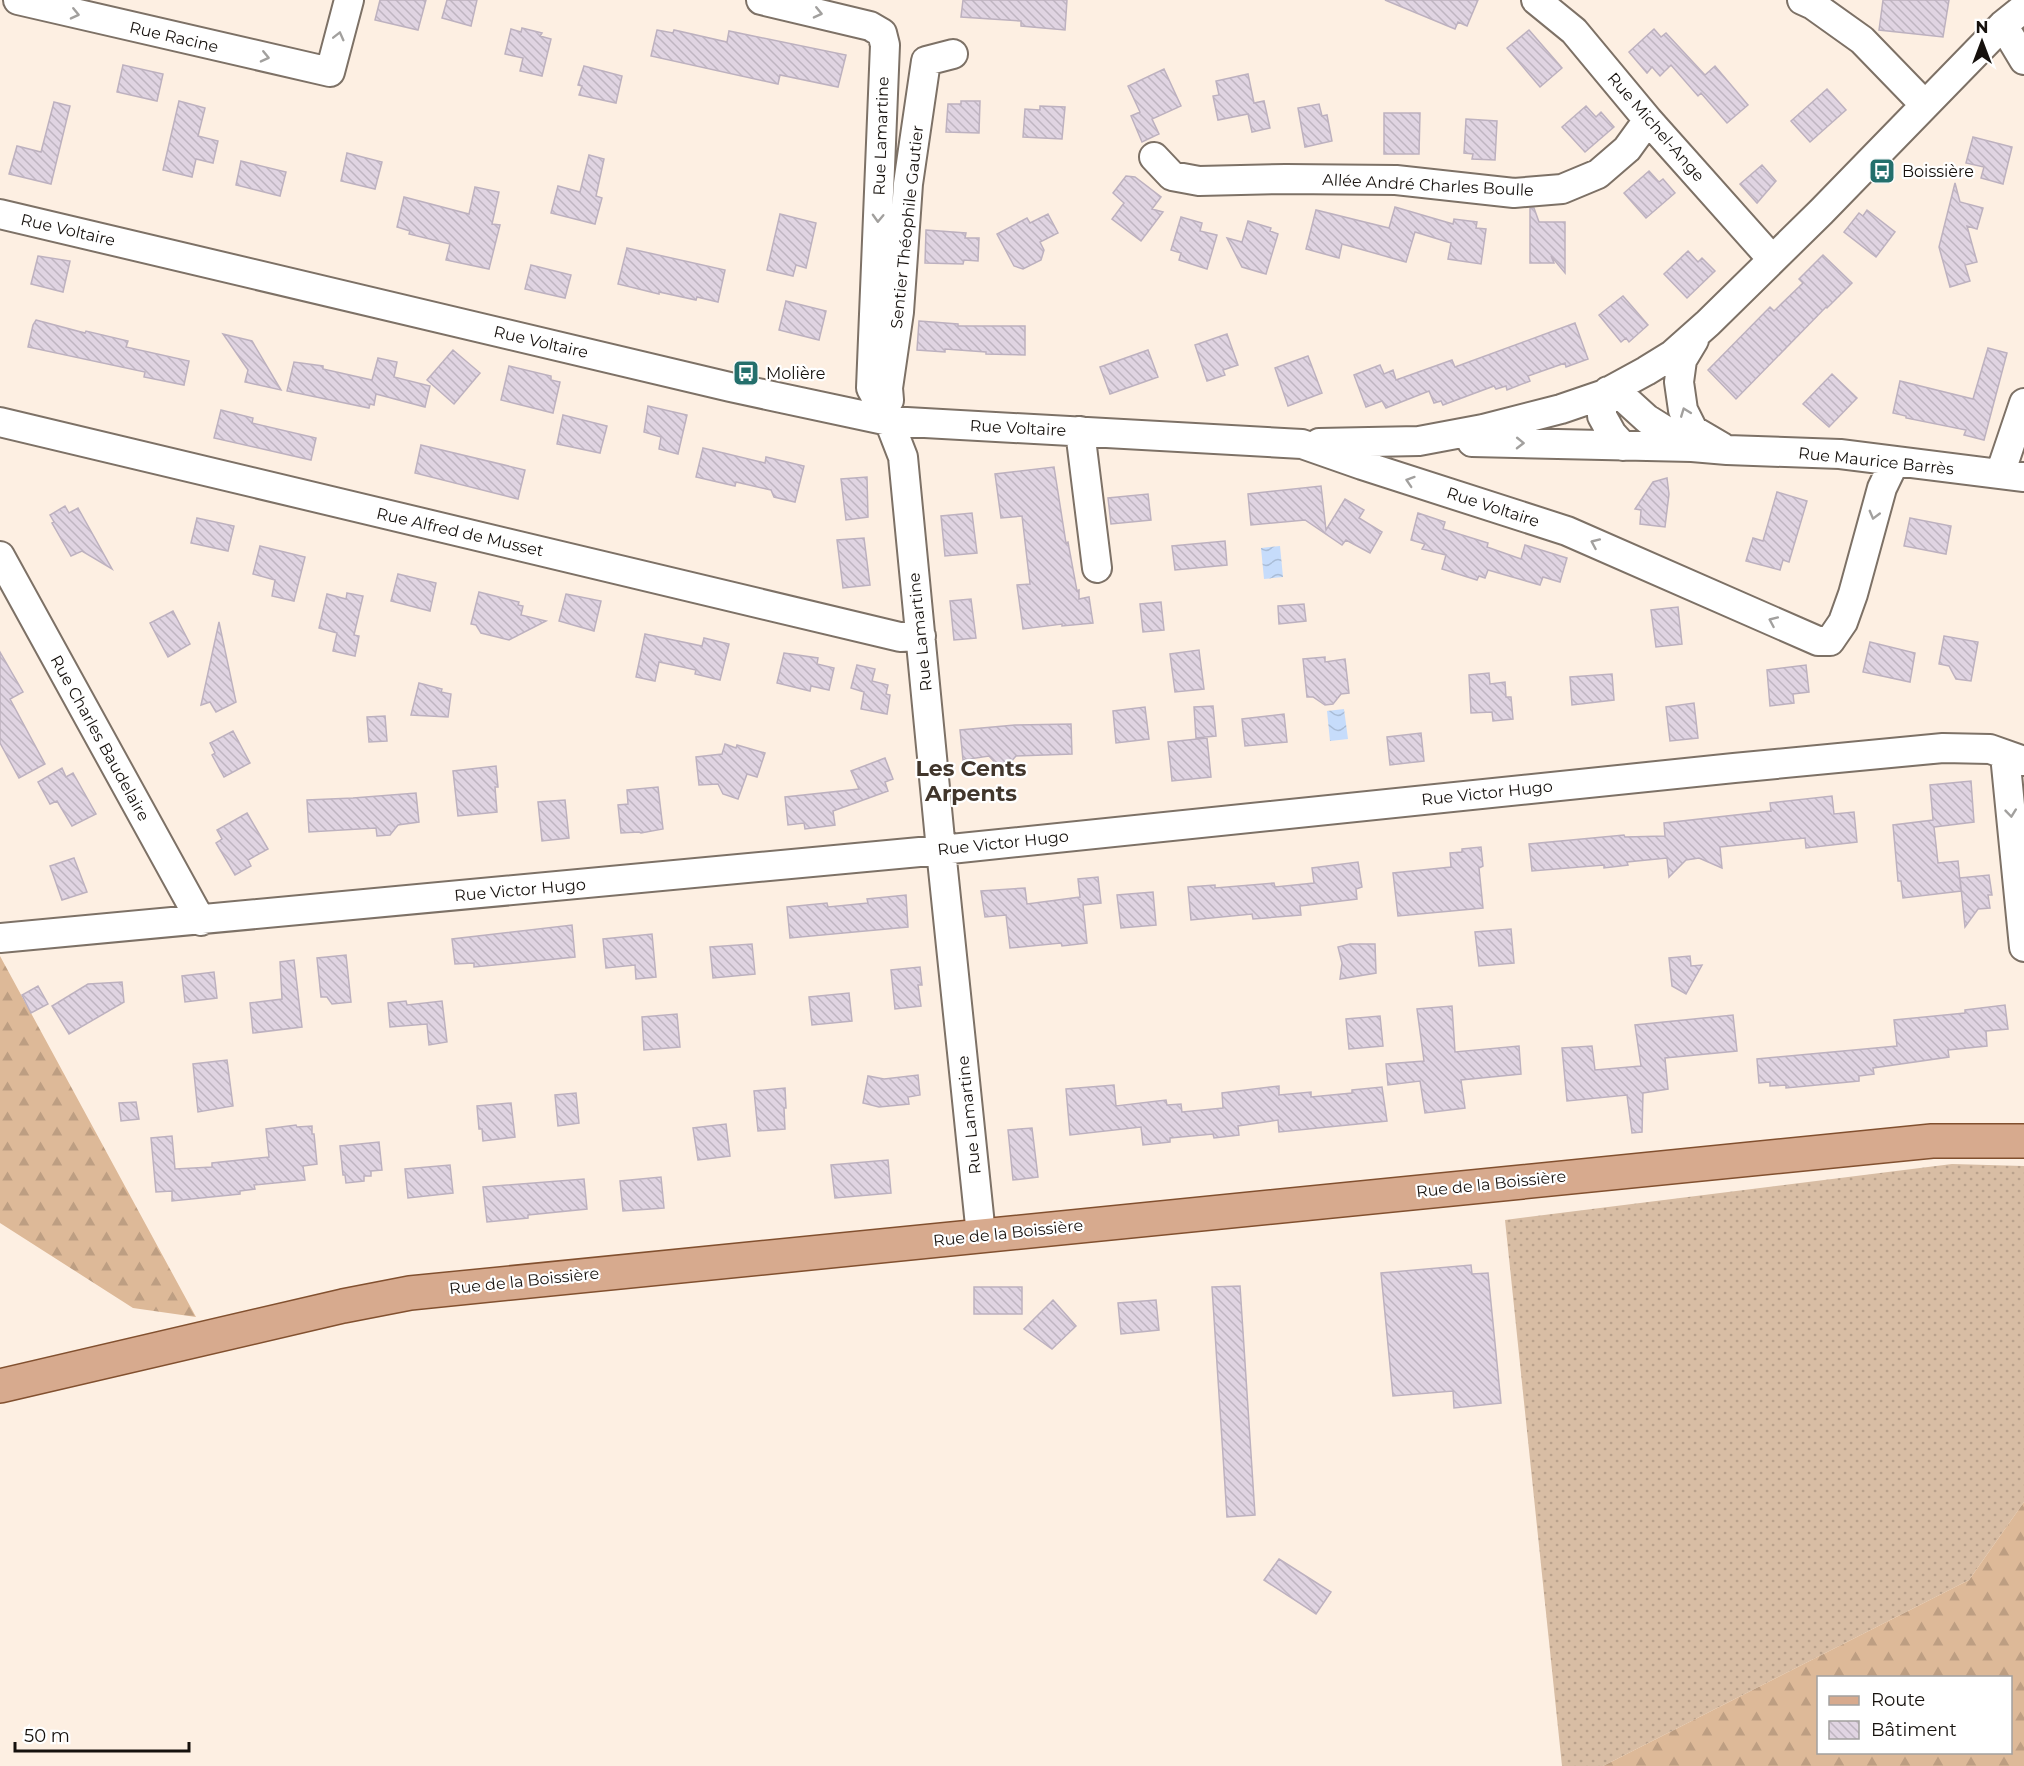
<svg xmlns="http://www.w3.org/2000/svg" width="2024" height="1766" viewBox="0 0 2024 1766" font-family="Montserrat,sans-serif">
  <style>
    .grass { fill: url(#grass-dots) }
    .forest { fill: url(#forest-firs); fill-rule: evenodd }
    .water { fill: url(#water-waves) }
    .building { fill: url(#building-back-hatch); stroke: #bdb1bf; stroke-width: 1.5 }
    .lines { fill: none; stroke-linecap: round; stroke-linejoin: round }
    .minor-casing { stroke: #7d7166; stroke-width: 32 }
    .major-casing { stroke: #82502f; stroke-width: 36 }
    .minor { stroke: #fff; stroke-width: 28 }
    .major { stroke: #d7aa8e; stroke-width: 33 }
    .oneway { stroke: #a2a09e }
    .labels { text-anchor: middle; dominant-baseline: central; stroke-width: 4.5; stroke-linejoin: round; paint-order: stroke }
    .street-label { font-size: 16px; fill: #16110d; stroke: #fff }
    .poi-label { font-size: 16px; fill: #16110d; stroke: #fff; text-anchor: start }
    .district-label { font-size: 22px; font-weight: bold; fill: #41362c; stroke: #fff }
  </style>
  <defs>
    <pattern id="grass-dots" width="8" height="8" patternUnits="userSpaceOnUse" patternTransform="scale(1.5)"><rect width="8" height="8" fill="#d8bda4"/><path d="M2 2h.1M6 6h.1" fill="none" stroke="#b9a18c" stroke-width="1.8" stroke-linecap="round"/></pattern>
    <pattern id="forest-firs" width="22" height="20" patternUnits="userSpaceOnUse" patternTransform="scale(1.5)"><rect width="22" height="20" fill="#ddb998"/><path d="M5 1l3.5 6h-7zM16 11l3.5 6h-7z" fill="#bd9e82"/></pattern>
    <pattern id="water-waves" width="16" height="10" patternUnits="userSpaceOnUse" patternTransform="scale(1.5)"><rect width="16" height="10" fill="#c6dcfb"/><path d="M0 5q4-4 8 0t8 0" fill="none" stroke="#a9bcd6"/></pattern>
    <pattern id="building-back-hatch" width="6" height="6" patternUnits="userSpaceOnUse" patternTransform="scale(1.5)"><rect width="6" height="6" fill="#e0d4e2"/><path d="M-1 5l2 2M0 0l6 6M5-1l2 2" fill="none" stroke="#bfb5c1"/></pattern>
  </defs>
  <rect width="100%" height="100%" fill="#fdefe2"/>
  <path class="grass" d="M1952,1164L2024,1166V1502L1969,1580L1603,1766H1562L1505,1220Z"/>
  <path class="forest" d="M0,956L196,1317L133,1308L0,1223Z
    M2024,1502V1766H1603L1969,1580ZM1818,1678H2010V1752H1818Z"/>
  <path class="water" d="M1280,546L1283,577L1264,579L1261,548Z
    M1344,709L1348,739L1330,741L1327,711Z"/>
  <path class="building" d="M380,0H426L418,30L375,20Z
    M447,0H477L471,26L442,18Z
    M963,0H1067L1065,30L1021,26V21L961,17Z
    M1385,0H1478L1467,26L1458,22L1455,29Z
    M1883,0H1949L1943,37L1879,30Z
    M522,28L542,33L540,36L551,39L542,76L520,71L523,58L505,54L511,29L521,32Z
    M1654,29L1661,37L1666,33L1705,75L1715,66L1748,105L1727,123L1701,93L1698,96L1671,65L1660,76L1652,67L1647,73L1629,52Z
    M657,30L673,33L674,30L727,42L729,31L846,55L838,87L780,75L778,84L651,56Z
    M1529,30L1562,68L1540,87L1507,48Z
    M123,65L163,74L157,101L117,92Z
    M584,66L622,76L616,103L579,95L582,86L578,85Z
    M1164,69L1181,106L1152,119L1159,134L1142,142L1131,116L1140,112L1128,86Z
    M1248,74L1254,103L1264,101L1270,128L1252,132L1248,114L1218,120L1213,96L1219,95L1216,81Z
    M1827,89L1846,110L1810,142L1791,121Z
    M179,101L205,108L198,136L218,141L213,163L196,159L192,177L163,170Z
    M961,101H980L979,133L946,132L948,104H961Z
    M54,102L70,106L51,184L9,174L17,146L41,152Z
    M1319,104L1322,116L1327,115L1332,141L1305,147L1298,108Z
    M1040,106L1065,107L1062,139L1023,137L1025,109L1040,110Z
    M1586,106L1596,117L1601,112L1614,127L1585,152L1562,127Z
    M1384,113H1420L1419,154H1384Z
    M1466,119L1497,121L1495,160L1472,159L1473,154L1464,153Z
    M1973,137L2012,147L2003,184L1981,178L1984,167L1966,163Z
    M347,153L382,162L375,189L341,181Z
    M589,155L604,159L596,196L602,198L595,224L551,213L558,186L580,192Z
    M241,161L286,172L280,196L236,185Z
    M1762,165L1776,181L1757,203L1740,184Z
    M1649,171L1659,182L1663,179L1675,193L1646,218L1624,193Z
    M1126,176L1135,177L1161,197L1152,209L1163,212L1141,241L1112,219L1124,203L1113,193Z
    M1955,183L1960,202L1983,208L1977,229L1967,226L1977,262L1965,265L1970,281L1950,287L1939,247Z
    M475,187L499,192L492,224L500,225L489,269L446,260L450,244L409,234L410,231L397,227L404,197L469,214Z
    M1395,207L1453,224L1454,219L1477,222L1476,228L1486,229L1481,264L1448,259L1451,243L1415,232L1406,262L1342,244L1339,258L1306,249L1316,210L1389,228Z
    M1530,208H1534L1539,222H1565V273L1551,256L1554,263H1530Z
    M1867,210L1895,232L1876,257L1844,232L1859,213L1863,216Z
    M780,214L816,223L806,268L796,265L793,276L767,270Z
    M1048,214L1058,233L1040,242L1044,250L1041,260L1023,269L1014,266L997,234L1027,218L1030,223Z
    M1181,217L1202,223L1200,231L1217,235L1207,269L1179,260L1181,253L1171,250Z
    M1248,221L1271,228L1270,231L1278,234L1266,274L1242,267L1227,238L1242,242Z
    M926,230L966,233L965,238H979L978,261L964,260L963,264L925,263Z
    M627,248L725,270L718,302L697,297L696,300L659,292V294L618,284Z
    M1688,251L1698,262L1702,258L1715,271L1687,298L1664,274Z
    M1823,255L1852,283L1827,308L1826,307L1736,399L1708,370L1770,307L1774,311L1803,283L1799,279Z
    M38,256L70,261L63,292L31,284Z
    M531,265L571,275L565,298L525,289Z
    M1623,296L1648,325L1629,342L1626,338L1621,342L1599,315Z
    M786,301L826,311L819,340L779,330Z
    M36,320L85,333L86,331L128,341L126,347L189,361L184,385L144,377L145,372L28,347L33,325Z
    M919,321L958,324V326H1025V355L986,354V352L945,349V352L917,350Z
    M1575,323L1588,359L1566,367L1565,363L1528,376L1530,381L1507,390L1506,386L1496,389L1494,386L1443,405L1441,401L1434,403L1429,391L1386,408L1382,401L1366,407L1354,375L1380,365L1384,374L1393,370L1396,380L1452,360L1455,367Z
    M223,334L252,341L281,390L245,382L248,370Z
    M1227,334L1238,365L1223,370L1225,375L1207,381L1195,345Z
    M1988,348L2007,353L1984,440L1964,435L1966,430L1906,418V416L1893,413L1900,381L1973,399Z
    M453,350L480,373L454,404L427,380Z
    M1148,350L1158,377L1110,394L1100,367Z
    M1308,356L1322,393L1288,406L1275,368Z
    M378,358L397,362L394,377L430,386L425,407L376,394L374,405L370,404L369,408L287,391L294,362L323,366V369L372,380Z
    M509,366L551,376V380L560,382L553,413L501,400Z
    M1832,374L1857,398L1829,427L1803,404Z
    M648,406L687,415L678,454L659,449L661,437L644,432Z
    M221,410L253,418L252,423L316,438L311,460L214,438Z
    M563,415L607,426L600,453L557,444Z
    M421,445L525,470L518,499L415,473Z
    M703,448L765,463L766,457L804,466L795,502L774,497L771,490L736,482L735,486L696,477Z
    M1054,467L1066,543L1068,542L1077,591L1079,590V599L1089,597L1093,623L1062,626V624L1023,629L1017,585L1030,584L1022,516L1001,518L995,474Z
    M867,477L868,517L846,520L841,479Z
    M1667,478L1669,494L1665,527L1640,524L1641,510L1635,509L1653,482Z
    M1321,486L1326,530L1345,499L1364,510L1359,518L1382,532L1370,553L1346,540L1342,545L1305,520L1251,525L1248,494Z
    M1777,492L1807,501L1789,562L1783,560L1780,570L1746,561L1753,538L1763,541Z
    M1148,494L1151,520L1111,524L1108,498Z
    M65,506L69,513L78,508L112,569L82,551L71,556L52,523L54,522L50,515Z
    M972,513L977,553L945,556L941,516Z
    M1418,513L1445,522L1443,529L1488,543L1487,547L1521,559L1525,545L1567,558L1560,582L1543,577L1540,585L1488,570L1485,578L1479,576L1477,580L1442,569L1446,555L1422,549L1425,544L1411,540Z
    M197,518L234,526L228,551L191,543Z
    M1910,518L1951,526L1946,554L1904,546Z
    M864,538L870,585L843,588L837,540Z
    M1225,541L1227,565L1175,570L1172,546Z
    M260,546L305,557L294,601L272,596L275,580L253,574Z
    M398,574L436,583L430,611L391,601Z
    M479,592L519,602L518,605L523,606L521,615L546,621L509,640L481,633L476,625L471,624Z
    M347,593L363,596L354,635L359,636L355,656L333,651L337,633L319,628L327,594L346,599Z
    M566,594L601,601L594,631L559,621Z
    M971,599L976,638L954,640L950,601Z
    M1161,602L1164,630L1143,632L1140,604Z
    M1304,604L1306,621L1279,624L1278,606Z
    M1678,607L1682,644L1656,647L1651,610Z
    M173,611L190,644L168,657L150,623Z
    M219,622L236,702L216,712L210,702L201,705Z
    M645,634L702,646L704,638L729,644L720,680L695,674L696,670L659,662L655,681L636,677Z
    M1944,636L1978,642L1971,681L1956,679L1949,666L1939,664Z
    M1870,642L1915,653L1910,682L1863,672Z
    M1199,650L1204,689L1175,692L1170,654Z
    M0,652L23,692L10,699L45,764L19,778L0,743Z
    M784,653L818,658L817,664L834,668L829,690L811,686L810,691L777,683Z
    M1325,657V662L1345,659L1349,693L1341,694L1333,704L1325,705L1313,697H1307L1303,659Z
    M857,665L875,669L872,681L888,685L886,694L890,695L887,714L861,709L864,692L851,688Z
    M1806,665L1809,692L1793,694L1794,703L1770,706L1767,670Z
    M1489,673L1490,684L1505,682L1506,697H1511L1513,719L1493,721L1492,712L1471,713L1469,675Z
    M1612,674L1614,700L1572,705L1570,677Z
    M419,683L442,689L441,692L451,694L448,717L411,715Z
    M1694,703L1698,738L1670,741L1666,707Z
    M1213,706L1216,736L1196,738L1194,707Z
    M1145,707L1149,739L1116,743L1113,711Z
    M1284,714L1287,742L1245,746L1242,719Z
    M385,716L387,741L369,742L367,717Z
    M1071,724L1072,754L1016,756L1008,765L1000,768L989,756L963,760L960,730L1015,725Z
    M233,731L250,763L224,777L212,755L215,753L210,743Z
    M1421,733L1424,761L1390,765L1387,737Z
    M1207,738L1211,777L1172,781L1168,742Z
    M725,744L736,748L737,745L765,753L757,777L747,774L738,799L723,794L718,784L699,785L696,757L722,754Z
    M885,758L893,779L885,782L888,791L833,811L835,825L805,829L804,823L788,825L785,797L859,789L851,771Z
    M496,766L498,787H495L497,812L458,816L453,771Z
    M62,768L66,777L73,773L96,814L72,826L57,801L50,804L38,782Z
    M1971,781L1974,822L1934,827L1938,863L1958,861L1961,891L1903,898L1901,881H1898L1893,825L1933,820L1930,785Z
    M658,787L663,829L641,833L639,832L621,833L618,805L628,804L627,790Z
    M416,793L419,822L398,825L390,835L377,836L376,828L309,832L307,800L353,798Z
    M1832,796L1834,814L1854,812L1857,842L1806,848L1805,838L1720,847L1722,868L1699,858L1686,860L1669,877L1667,858L1627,862L1628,865L1604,868V865L1532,871L1529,844L1624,835L1625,837L1665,836L1664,823L1771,811L1770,803Z
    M565,800L569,838L542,841L538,802Z
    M247,813L268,849L248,860L251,866L235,875L216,843L222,839L217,830Z
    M1481,847L1483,866L1479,868L1483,908L1398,916L1393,873L1451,867L1450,853L1462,852V849Z
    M74,858L87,892L62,900L50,866Z
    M1358,862L1362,887L1356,889L1357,899L1300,906L1301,915L1253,919L1252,914L1191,920L1188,887L1215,885V888L1274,883L1275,887L1314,883L1312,868Z
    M1989,875L1992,895H1988L1990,908L1978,909L1965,927L1960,878Z
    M1098,877L1101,903L1083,905L1087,943L1062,946L1061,943L1010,948L1006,915L985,917L981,891L1025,888L1027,904L1080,897L1078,879Z
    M1153,892L1156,925L1121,928L1117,895Z
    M906,895L908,927L790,938L787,907L827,903L828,907L868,903L867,899Z
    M572,925L575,957L474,967V963L455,964L452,939Z
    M1511,929L1514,963L1479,966L1475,932Z
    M652,934L656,977L636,979L635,965L606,968L603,939Z
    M752,944L755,974L713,978L710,947Z
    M1350,944H1375L1376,973L1340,979L1342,963L1338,947Z
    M346,955L351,1002L332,1004L327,997H321L317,958Z
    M1690,956L1691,966L1702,965L1686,994L1672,986L1669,958Z
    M294,960L302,1027L253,1033L250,1003L282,999L280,962Z
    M920,967L922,985H918L921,1006L895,1009L891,970Z
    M214,972L217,998L185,1002L182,976Z
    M122,982L124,1002L69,1034L52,1006L88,984Z
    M38,986L48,1004L31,1013L22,995Z
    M849,993L852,1021L812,1025L809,997Z
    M406,1001L407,1005L442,1001L447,1042L429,1045L427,1024L390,1027L388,1003Z
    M2005,1005L2008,1029L1986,1031L1987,1046L1948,1050L1949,1057L1873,1068L1874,1074L1859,1076V1081L1786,1088V1085L1770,1086V1082L1759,1083L1757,1059L1897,1046L1894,1020L1965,1013V1010Z
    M1452,1006L1455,1052L1519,1046L1521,1074L1461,1080L1465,1108L1425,1113L1420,1081L1388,1085L1386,1064L1424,1061L1417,1009Z
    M677,1014L680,1047L644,1050L642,1017Z
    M1733,1015L1737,1051L1665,1058L1668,1089L1643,1093L1642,1132L1632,1133L1627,1095L1567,1101L1562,1048L1592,1046L1595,1070L1641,1066L1635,1025Z
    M1380,1016L1383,1046L1349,1049L1346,1019Z
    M227,1060L233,1106L198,1112L193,1064Z
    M918,1075L920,1095L908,1097L909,1104L879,1107L863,1103L868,1076L884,1079Z
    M1114,1085L1116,1106L1166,1100L1167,1105L1181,1104L1182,1112L1223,1108L1222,1093L1279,1086V1095L1311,1092V1097L1352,1093V1090L1382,1087L1387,1121L1279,1132L1278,1120L1238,1126L1239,1135L1214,1138L1213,1134L1170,1138V1142L1143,1145L1141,1127L1070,1135L1066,1089Z
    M785,1088L786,1108H784L785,1129L758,1131L754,1091Z
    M576,1093L579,1123L558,1126L555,1095Z
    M136,1102L139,1119L121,1121L119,1103Z
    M511,1103L515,1137L483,1141L482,1129H479L477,1106Z
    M726,1124L730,1156L698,1160L693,1128Z
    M296,1125L297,1127L312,1126V1134H314L317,1164L303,1166L305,1180L254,1185L255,1189L240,1191V1194L172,1201V1191L156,1192L151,1138L172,1136L175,1169L212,1167V1163L269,1157L266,1129Z
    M1032,1128L1038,1177L1013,1180L1008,1130Z
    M379,1142L382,1170L371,1171V1176H364V1181L346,1183L345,1175H343L340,1146Z
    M888,1160L891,1193L835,1198L831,1165Z
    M450,1165L453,1193L408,1198L405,1169Z
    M661,1177L664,1208L623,1211L620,1181Z
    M584,1179L587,1209L528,1215V1218L487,1222L483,1187Z
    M1471,1265L1472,1274L1488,1273L1501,1403L1454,1408L1453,1391L1393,1396L1381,1273Z
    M1240,1286L1255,1515L1227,1517L1212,1287Z
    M974,1287H1022V1314H974Z
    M1053,1300L1076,1326L1052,1349L1024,1329Z
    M1156,1300L1159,1330L1121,1334L1118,1303Z
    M1279,1559L1331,1592L1316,1614L1264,1580Z"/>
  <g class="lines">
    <g class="minor-casing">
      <path id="minor" d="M18,0L330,72L349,0
        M761,0L870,26L882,33L885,45L871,388L889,421L903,457L941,850L981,1235
        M1536,0L1574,31L1648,120L1772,259
        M1802,0L1813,5L1862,40L1925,105
        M2003,25L2024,60
        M1154,157L1172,176L1199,181L1286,179L1396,180L1514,193L1562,189L1598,174L1627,149L1648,120
        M0,214L730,387L889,421L1302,444L1362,465L1567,531L1818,641H1830L1843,622L1853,594L1882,488L1895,461
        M1694,340L1682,360L1679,382L1683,410L1693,430L1722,447
        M1608,391L1625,399L1647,419L1692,447
        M1602,395V416L1612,434L1623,446
        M889,400L888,388L899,312L908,184L926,61L953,54
        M0,422L900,637L921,636
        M1080,431L1097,568
        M1472,442L1692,447L1727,450L1840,454L2024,477
        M1319,443L1419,441L1483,429L1561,409L1602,395L1646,371L1672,355L1708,323L1821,212L2003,25L2024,8
        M2000,474L2024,403
        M0,556L201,921
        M2005,755L2024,947
        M0,938L941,850L1734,768L1943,748L1990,749L2024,761"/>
    </g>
    <g class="major-casing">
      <path id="major" d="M0,1386L343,1306L410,1293L1932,1141H2024"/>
    </g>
    <use href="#minor" class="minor"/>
    <use href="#major" class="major"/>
  </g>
  <defs><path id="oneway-chevron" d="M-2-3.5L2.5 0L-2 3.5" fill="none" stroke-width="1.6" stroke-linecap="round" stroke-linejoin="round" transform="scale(1.5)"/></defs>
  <g class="oneway">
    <use href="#oneway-chevron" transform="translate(818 13) rotate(13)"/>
    <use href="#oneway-chevron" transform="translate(75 14) rotate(13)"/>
    <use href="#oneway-chevron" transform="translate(339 36) rotate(-76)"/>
    <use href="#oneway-chevron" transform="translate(265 57) rotate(13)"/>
    <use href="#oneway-chevron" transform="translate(878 218) rotate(92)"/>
    <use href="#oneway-chevron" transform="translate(1685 412) rotate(-111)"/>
    <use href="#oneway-chevron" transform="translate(1520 443) rotate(1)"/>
    <use href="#oneway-chevron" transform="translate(1410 481) rotate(-162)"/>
    <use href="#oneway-chevron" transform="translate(1874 515) rotate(105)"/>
    <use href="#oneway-chevron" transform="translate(1595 543) rotate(-156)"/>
    <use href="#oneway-chevron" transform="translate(1773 621) rotate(-156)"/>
    <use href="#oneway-chevron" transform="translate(2011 813) rotate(84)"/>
  </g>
  <defs>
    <g id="bus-square" transform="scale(1.35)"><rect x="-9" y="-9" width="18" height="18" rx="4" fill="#246f6c" stroke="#fff"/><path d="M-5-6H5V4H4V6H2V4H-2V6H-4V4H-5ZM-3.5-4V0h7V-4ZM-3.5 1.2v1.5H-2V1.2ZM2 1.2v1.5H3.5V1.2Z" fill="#fff"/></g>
  </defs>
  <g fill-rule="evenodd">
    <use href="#bus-square" x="1882" y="171"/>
    <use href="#bus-square" x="746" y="373"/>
  </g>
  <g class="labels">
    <g class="street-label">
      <text transform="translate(174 37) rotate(13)">Rue Racine</text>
      <text transform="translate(1656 127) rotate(49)">Rue Michel-Ange</text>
      <text transform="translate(881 136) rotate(-88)">Rue Lamartine</text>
      <text transform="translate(1428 185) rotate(3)">Allée André Charles Boulle</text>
      <text transform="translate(907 227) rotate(-84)">Sentier Théophile Gautier</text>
      <text transform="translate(68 230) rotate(13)">Rue Voltaire</text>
      <text transform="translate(541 342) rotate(13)">Rue Voltaire</text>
      <text transform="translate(1018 428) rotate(3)">Rue Voltaire</text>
      <text transform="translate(1876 461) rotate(6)">Rue Maurice Barrès</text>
      <text transform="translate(1493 507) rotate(18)">Rue Voltaire</text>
      <text transform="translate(460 532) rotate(13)">Rue Alfred de Musset</text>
      <text transform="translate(920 632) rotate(-96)">Rue Lamartine</text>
      <text transform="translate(100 738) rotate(61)">Rue Charles Baudelaire</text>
      <text transform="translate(1487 793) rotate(-6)">Rue Victor Hugo</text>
      <text transform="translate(1003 843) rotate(-6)">Rue Victor Hugo</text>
      <text transform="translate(520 890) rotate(-5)">Rue Victor Hugo</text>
      <text transform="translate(969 1115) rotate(-96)">Rue Lamartine</text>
      <text transform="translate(1491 1184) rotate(-6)">Rue de la Boissière</text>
      <text transform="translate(1008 1233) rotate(-6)">Rue de la Boissière</text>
      <text transform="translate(524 1281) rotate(-6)">Rue de la Boissière</text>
    </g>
    <g class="poi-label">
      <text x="1902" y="171">Boissière</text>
      <text x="766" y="373">Molière</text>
    </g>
    <g class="district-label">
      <text x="971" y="768">Les Cents<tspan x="971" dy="25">Arpents</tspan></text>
    </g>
  </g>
  <rect x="1817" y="1676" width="195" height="78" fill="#ffffff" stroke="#a2a09e" stroke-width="1.5"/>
  <rect x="1829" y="1696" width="30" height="9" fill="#d7aa8e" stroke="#a2a09e" stroke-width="1.5"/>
  <text x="1871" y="1706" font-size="18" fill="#16110d">Route</text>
  <rect x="1829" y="1721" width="30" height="18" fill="url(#building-back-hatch)" stroke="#a2a09e" stroke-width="1.5"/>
  <text x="1871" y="1736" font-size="18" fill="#16110d">Bâtiment</text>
  <g transform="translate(1982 42)" stroke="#ffffff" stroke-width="4.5" paint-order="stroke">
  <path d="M0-4.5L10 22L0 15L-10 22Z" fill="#16110d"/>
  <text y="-9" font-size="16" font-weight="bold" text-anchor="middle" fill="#16110d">N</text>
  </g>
  <path d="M15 1742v9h174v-9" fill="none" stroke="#16110d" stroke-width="3"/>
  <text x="24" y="1742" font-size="18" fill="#16110d" stroke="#ffffff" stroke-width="4.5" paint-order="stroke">50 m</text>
</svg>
